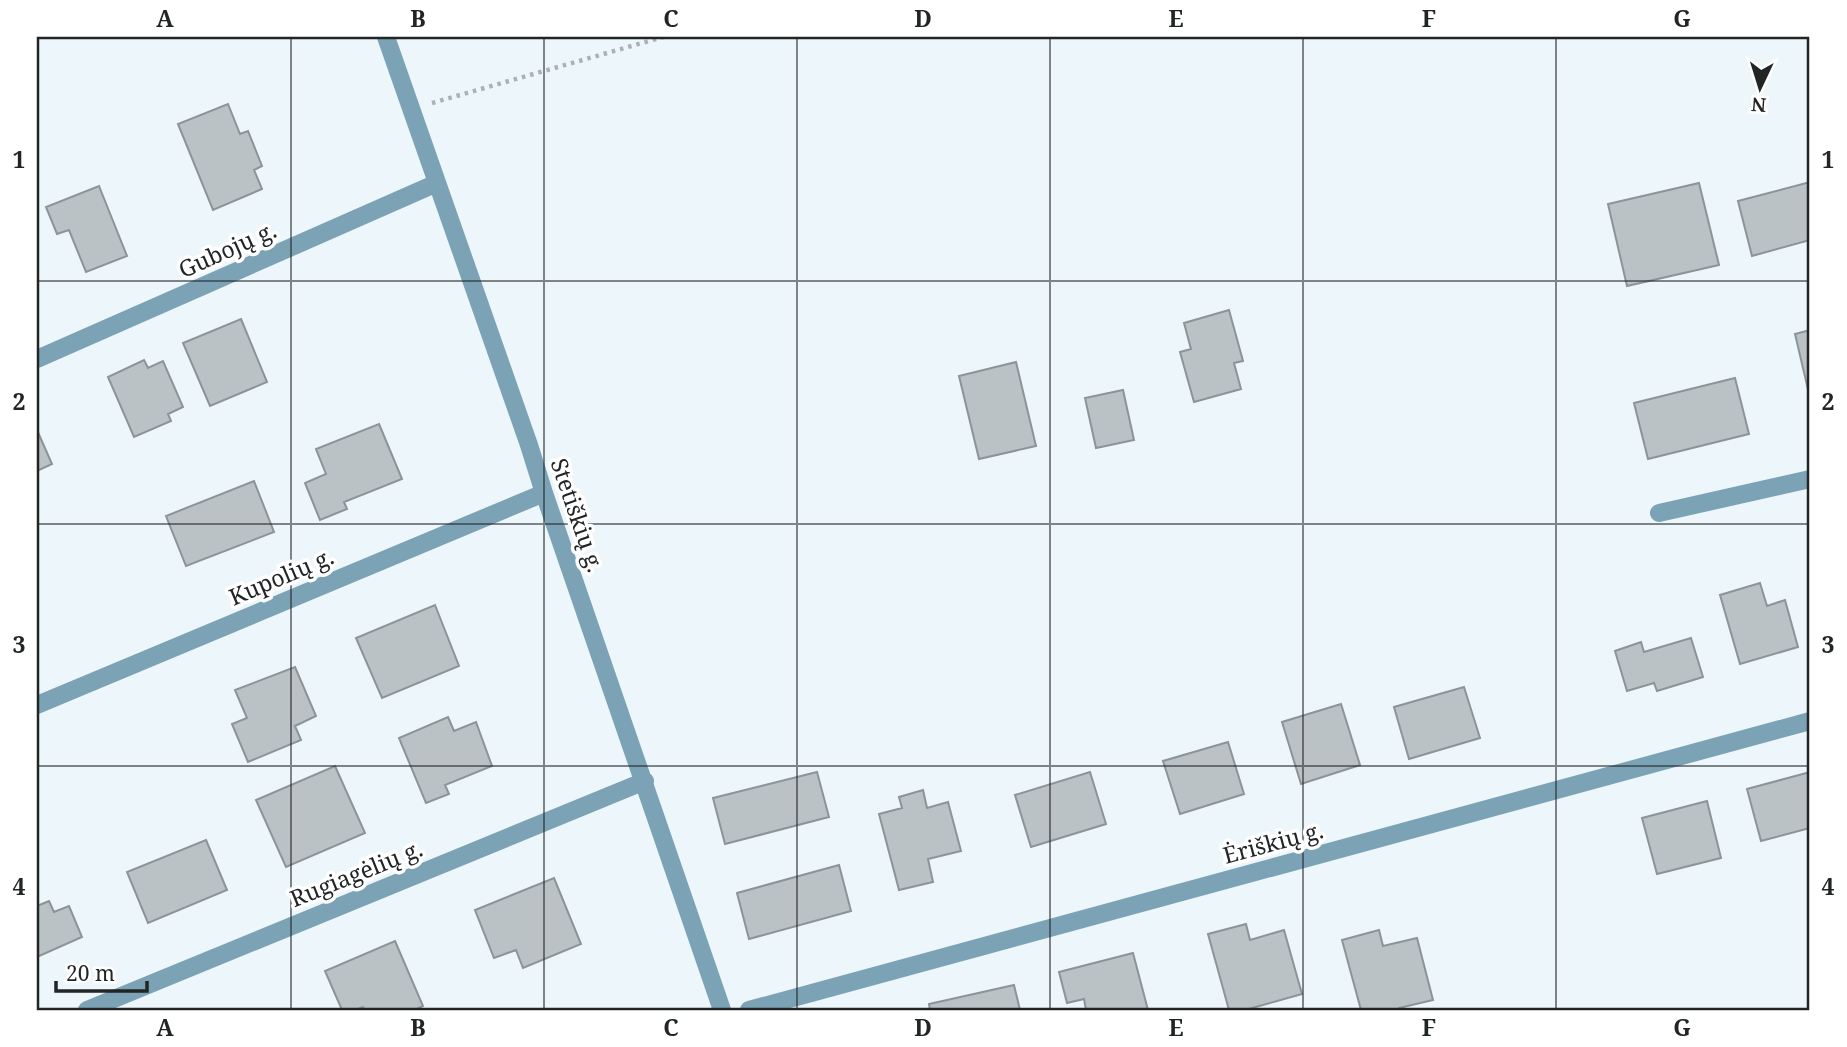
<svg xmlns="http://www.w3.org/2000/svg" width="1847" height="1047" viewBox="0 0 1847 1047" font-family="'Noto Serif',serif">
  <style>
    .building { fill: #bac2c6; stroke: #8c9497; stroke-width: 2 }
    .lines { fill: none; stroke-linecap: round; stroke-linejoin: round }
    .path { stroke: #abb2b5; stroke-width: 4.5; stroke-dasharray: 3.5 5; stroke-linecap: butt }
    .minor { stroke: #7ba3b5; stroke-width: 18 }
    .grid { fill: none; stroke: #222526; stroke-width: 2; stroke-opacity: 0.55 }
    .labels { text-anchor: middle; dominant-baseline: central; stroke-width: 7; stroke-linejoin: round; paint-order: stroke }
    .street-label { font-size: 23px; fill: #222526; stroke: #fff }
    .neatline { fill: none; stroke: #222526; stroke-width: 2.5 }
    .grid-label { font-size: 23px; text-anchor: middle; font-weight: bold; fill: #222526 }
  </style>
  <rect width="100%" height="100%" fill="#edf6fa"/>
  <path class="building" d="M228,104L240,134L248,131L262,166L254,170L262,189L213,210L178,124Z
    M1810,182V240L1752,256L1738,201Z
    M1699,183L1719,265L1627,286L1608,204Z
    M99,186L127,256L86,272L69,230L57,234L46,207Z
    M1229,310L1243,361L1234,363L1241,389L1194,402L1180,352L1191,349L1184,323Z
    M241,319L267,382L210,406L183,343Z
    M1810,330V398L1795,334Z
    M144,360L148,368L163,361L183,407L168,414L171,421L134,437L108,377Z
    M1016,362L1036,446L979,459L959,376Z
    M1735,378L1749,434L1648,459L1634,403Z
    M1123,390L1134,440L1096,448L1085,398Z
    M379,424L402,479L344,502L347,509L320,520L305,483L326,474L316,449Z
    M37,430L52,464L37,471Z
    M254,481L274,532L186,566L166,516Z
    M1760,583L1767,606L1785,600L1798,647L1740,664L1720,595Z
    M435,605L459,666L382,698L356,638Z
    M1691,638L1703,677L1657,691L1654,683L1627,691L1615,651L1641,642L1644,652Z
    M295,667L316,716L295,726L301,740L248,762L232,724L247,718L235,690Z
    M1464,687L1480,738L1409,759L1394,707Z
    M1341,704L1360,765L1301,784L1282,722Z
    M448,717L454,731L476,722L492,766L445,785L449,794L426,803L399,738Z
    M1228,742L1244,794L1180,814L1163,761Z
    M335,766L365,833L286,867L256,800Z
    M817,772L829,817L725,844L713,798Z
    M1090,772L1106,824L1031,847L1015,795Z
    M1810,772V828L1761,841L1747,789Z
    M923,790L927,808L948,802L961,851L928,859L933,882L899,890L879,814L902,808L899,797Z
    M1707,801L1721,858L1657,874L1642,818Z
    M206,840L227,890L148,923L127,872Z
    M839,865L851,911L749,939L737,893Z
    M554,878L581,944L523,968L516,950L494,958L475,910Z
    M49,901L54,912L69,906L82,937L37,957V906Z
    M1246,924L1250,940L1284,930L1302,994L1245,1010H1229L1208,934Z
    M1379,930L1383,946L1417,938L1433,1000L1399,1008V1010H1361L1342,940Z
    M395,941L423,1006L415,1010H364L363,1007L355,1010H342L325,971Z
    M1133,953L1148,1010H1086L1084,999L1067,1003L1059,972Z
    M1014,985L1020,1010H930L929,1004Z"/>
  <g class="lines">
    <path class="path" d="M432,103L663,37"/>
    <path class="minor" d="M386,37L529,445L544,493L722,1010
      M37,359L437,183
      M1659,513L1810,479
      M37,705L544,493
      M87,1010L645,781
      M749,1010L1810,721"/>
  </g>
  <path class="grid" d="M291,37V1010M544,37V1010M797,37V1010M1050,37V1010M1303,37V1010M1556,37V1010M37,281H1810M37,524H1810M37,766H1810"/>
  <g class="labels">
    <g class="street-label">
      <text transform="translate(227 249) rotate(-24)">Gubojų g.</text>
      <text transform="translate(578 515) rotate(71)">Stetiškių g.</text>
      <text transform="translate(281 576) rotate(-23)">Kupolių g.</text>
      <text transform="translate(1273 842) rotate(-15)">Ėriškių g.</text>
      <text transform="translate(356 873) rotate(-22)">Rugiagėlių g.</text>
    </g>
  </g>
  <rect width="1847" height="1047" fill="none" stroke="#ffffff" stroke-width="77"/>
  <g transform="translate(1760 88) rotate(184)" stroke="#ffffff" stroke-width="5" paint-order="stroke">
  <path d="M0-5L12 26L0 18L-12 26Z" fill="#222526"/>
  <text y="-10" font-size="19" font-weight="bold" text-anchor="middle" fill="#222526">N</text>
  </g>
  <path d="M56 981v10h91v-10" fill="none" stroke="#222526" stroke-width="3.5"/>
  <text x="66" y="981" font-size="21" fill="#222526" stroke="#ffffff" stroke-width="5" paint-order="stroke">20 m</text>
  <rect x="38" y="38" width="1770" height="971" class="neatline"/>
  <g class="grid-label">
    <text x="165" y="27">A</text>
    <text x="418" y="27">B</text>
    <text x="671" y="27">C</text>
    <text x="923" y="27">D</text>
    <text x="1176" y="27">E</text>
    <text x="1429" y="27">F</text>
    <text x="1682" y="27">G</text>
    <text x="19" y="168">1</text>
    <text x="1828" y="168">1</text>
    <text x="19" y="410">2</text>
    <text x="1828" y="410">2</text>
    <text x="19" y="653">3</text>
    <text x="1828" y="653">3</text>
    <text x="19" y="895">4</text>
    <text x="1828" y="895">4</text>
    <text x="165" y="1036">A</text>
    <text x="418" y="1036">B</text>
    <text x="671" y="1036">C</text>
    <text x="923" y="1036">D</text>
    <text x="1176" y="1036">E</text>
    <text x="1429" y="1036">F</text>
    <text x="1682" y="1036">G</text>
  </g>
</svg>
